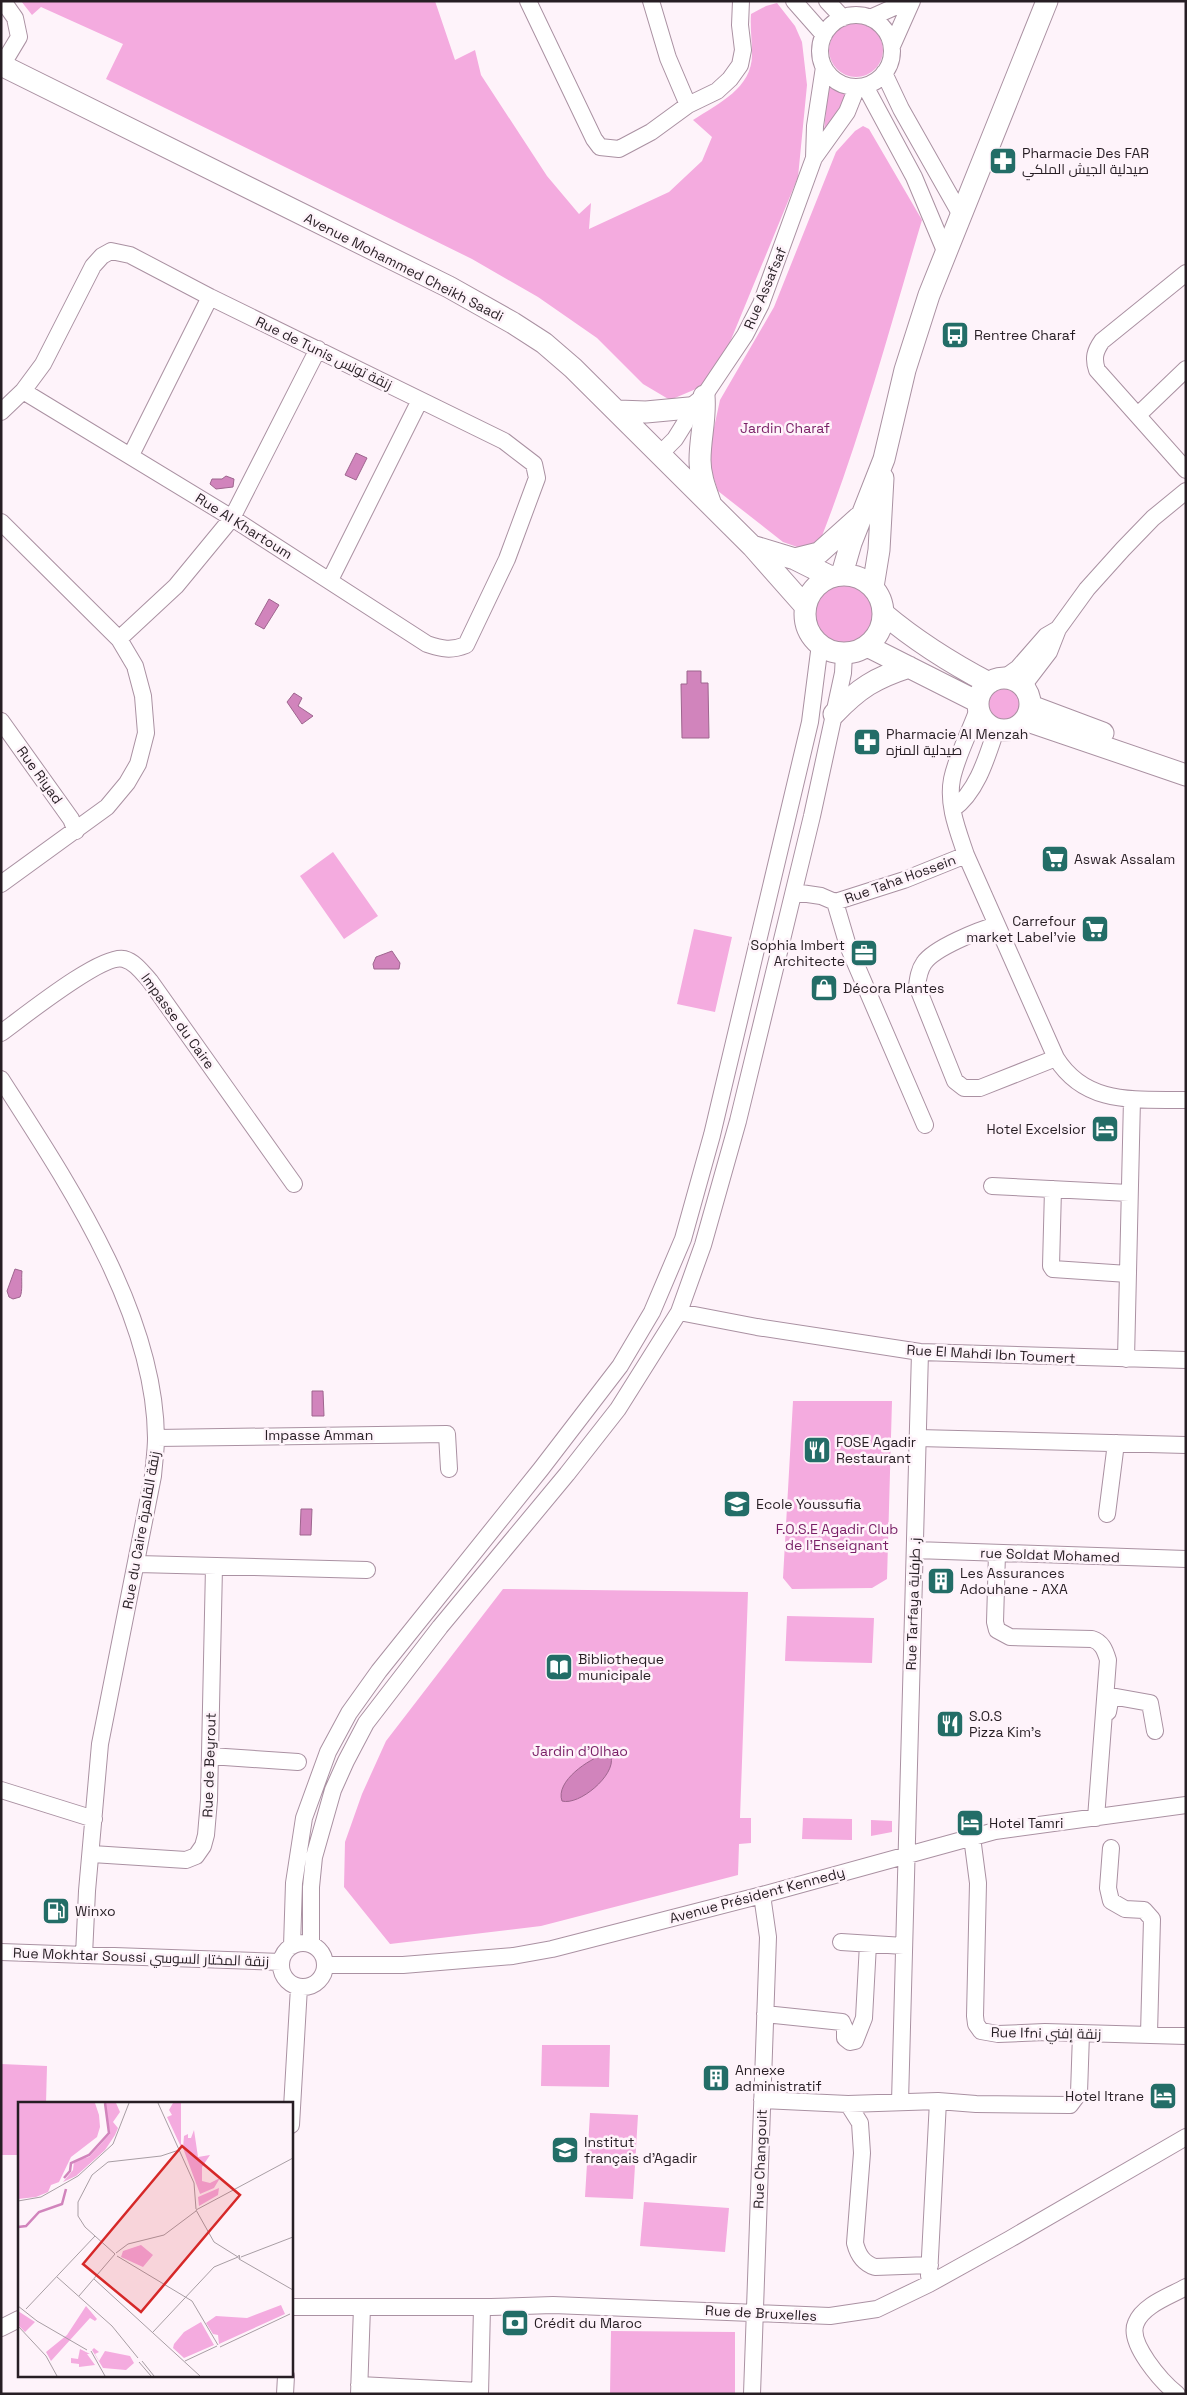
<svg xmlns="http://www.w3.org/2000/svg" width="1187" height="2395" viewBox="0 0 1187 2395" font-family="'Space Grotesk',Cairo,sans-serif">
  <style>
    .green { fill: #f4abdf }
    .water { fill: #d184bc; stroke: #9e658e }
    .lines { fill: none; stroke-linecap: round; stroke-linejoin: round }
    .minor-casing { stroke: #aa91a2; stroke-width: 18 }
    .major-casing { stroke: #aa91a2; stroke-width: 23 }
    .minor { stroke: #fff; stroke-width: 16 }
    .major { stroke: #fff; stroke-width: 21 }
    .labels { text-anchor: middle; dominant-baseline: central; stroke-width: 5; stroke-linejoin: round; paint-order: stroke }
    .poi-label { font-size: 14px; fill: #271e24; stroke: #fef3fa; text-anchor: start }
    .street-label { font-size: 14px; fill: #271e24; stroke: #fef3fa }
    .park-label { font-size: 14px; fill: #791f66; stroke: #fef3fa }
    .inset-river { fill: none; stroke: #d184bc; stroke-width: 2.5 }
    .inset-road { fill: none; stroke: #a89ea4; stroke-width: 1 }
    .view { fill: #d62828; fill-opacity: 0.15; stroke: #d62828; stroke-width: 2.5 }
    .inset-edge { fill: none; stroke: #271e24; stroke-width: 2.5 }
  </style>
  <rect width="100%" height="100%" fill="#fef3fa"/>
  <path class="green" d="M21,1H435L455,60L475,50L481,75L547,176L579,214L591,203L589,229L669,192L702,161L712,137L693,120C719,103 753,88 752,53C752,40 750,27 751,14L766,6L777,3L795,26L802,42L807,85L798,177L728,347L703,386L670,400L643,384L597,338L538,297L472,259L106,79L123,44L41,7L32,15Z
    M829 50a27 27 0 1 1 54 0a27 27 0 1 1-54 0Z
    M828,87L848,95L824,131Z
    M863,126L869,129L922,220C890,327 861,437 820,541L800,548L783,542L718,491L711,469L710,446L720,400L774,307L836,152L855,131Z
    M814 614a31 31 0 1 1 62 0a31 31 0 1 1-62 0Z
    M986 704a20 20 0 1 1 40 0a20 20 0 1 1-40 0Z
    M333,852L378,916L344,939L300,876Z
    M694,929L732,937L715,1012L677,1004Z
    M793,1401H892L887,1579L872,1588L792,1589L783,1578Z
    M503,1589L748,1592L740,1818H751V1843L739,1844L738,1875L541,1926L390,1944L344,1887L345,1842L362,1794L386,1741Z
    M787,1616L874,1618L872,1663L785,1661Z
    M803,1818L852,1819V1840L802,1839Z
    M871,1820L892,1821V1832L871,1836Z
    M542,2045H610L609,2087L541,2086Z
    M1,2064L47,2066L46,2104H19V2155H1Z
    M590,2113L638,2115L633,2199L585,2197Z
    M644,2202L729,2208L725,2252L640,2246Z
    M611,2331L735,2332V2394H610Z"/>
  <path class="water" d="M356,453L367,458L356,480L345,475Z
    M226,476L234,479L233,487L216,489L210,484L212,479H222Z
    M269,599L279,605L264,629L255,624Z
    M687,671H701V683H708L709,738H682L681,684H687Z
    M294,693L302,698L298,706L313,716L302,724L287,702Z
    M392,951L400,963L399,969H374L373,964L376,957Z
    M15,1269L22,1271C21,1279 23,1291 20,1297L13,1299L9,1297L7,1291Z
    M312,1391H323L324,1416H312Z
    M301,1509H312L311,1535H300Z
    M605,1754L611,1757C616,1775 579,1806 562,1801C555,1781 589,1759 605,1754Z"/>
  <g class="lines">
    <g class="minor-casing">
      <path id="minor" d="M528,1L594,139L600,147L619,149L651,132L688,105L717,91L730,79L740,65L743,50L740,25L741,1
        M651,1L668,58L688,105
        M794,1L824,35
        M827,1L843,18
        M820 51a36 36 0 1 1 72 0a36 36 0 1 1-72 0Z
        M870,18L908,1
        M892,46L912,1
        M1,67L19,37L15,18L3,1
        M884,73L901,109L961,215
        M865,86L914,177L945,251
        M814,158L815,126L824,67
        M1186,273L1102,341C1095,351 1093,358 1097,370L1186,470
        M1,412L23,391L43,364L93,266L102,256L111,251L130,255L210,297L504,441L534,464L537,478L507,559L466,645C451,651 442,649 427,644L232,518L23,391
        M1138,415L1186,369
        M660,454L675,439L685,423L689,408L704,396L745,335L761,304L814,158L847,112L857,87
        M131,455L210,297
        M1,522L119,639L135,666L143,696L146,733L138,764L127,783L107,807L1,884
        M330,580L420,400
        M119,639L176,586L232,518L318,349
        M1004,678L1018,668L1046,636L1058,629L1087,589L1123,549L1153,518L1186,491
        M1023,686L1049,652L1058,629
        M978,709C970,732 957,755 952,779C947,805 958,831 966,855L1056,1058C1086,1106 1136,1099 1186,1100
        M1,721L71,819L76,831
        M953,809C977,792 987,757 996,730
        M794,892L821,896L835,902
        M997,925C979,930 934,948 924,963C919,970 918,978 917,986L955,1081L964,1088H980L1056,1058
        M1,1033C22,1018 102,953 124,959C135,962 142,972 150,981L294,1184
        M1,1079C67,1182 155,1312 156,1438C156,1450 154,1463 153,1476L100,1744L87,1891L84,1955
        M925,1125L848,946L835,902L904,880L966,855
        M992,1186L1129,1193
        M1053,1189L1051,1266L1053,1269L1128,1274
        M679,1312L757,1327L920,1352L1186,1360
        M1126,1359L1132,1099
        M156,1438L447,1434L449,1469
        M918,1438L1186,1445
        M1107,1514L1116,1443
        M915,1550L1186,1559
        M997,1553L995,1622L997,1630L1010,1637L1092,1639C1102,1642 1105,1650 1108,1660L1096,1818
        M137,1564L367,1570
        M1108,1712L1111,1696L1150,1703L1155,1731
        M210,1756L298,1762
        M1,1790L94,1819
        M972,1837L978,1883L975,2016L976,2024L981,2031L998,2034L1045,2032L1186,2036
        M1111,1848L1108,1888L1111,1901L1125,1909L1144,1910L1152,1919L1149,2034
        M92,1854L186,1860L196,1856L203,1846L206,1835L209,1800L214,1567
        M841,1942L904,1946
        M281 1965a22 22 0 1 1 44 0a22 22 0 1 1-44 0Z
        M311,1944V1887L314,1857L333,1790L346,1761L366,1723L440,1627L567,1474L618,1409L679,1312L703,1245L738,1121L812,816L843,673L844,654
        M292,1946L294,1883L304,1818L328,1752L349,1713L379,1671L541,1469L620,1366L652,1312L683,1239L712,1135L810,722L820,644
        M1,1952L281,1962
        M326,1965H403L513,1956L552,1949L762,1895L995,1831L1186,1805
        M765,2014L842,2022L845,2029V2038L850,2042L855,2041L864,2018L868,1944
        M762,2100L848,2104L938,2101L976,2104L1070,2105L1079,2093L1081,2034
        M900,2102L920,1352
        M848,2104L860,2123L862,2153L855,2243C858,2255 863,2263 875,2267L930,2265
        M291,2125L299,1987
        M929,2276L938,2101
        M291,2307H491L553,2305L830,2316L877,2309L929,2284L1010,2239L1186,2137
        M1,2328L19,2319
        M359,2385L480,2391
        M285,2394L286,2376
        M359,2394L362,2307
        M480,2394L482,2307
        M752,2394L768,1937L762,1895
        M1177,2394C1162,2382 1127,2343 1136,2323C1143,2305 1170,2296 1186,2287"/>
    </g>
    <g class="major-casing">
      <path id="major" d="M1,65L449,287L513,323L544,343L573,368L752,546L805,606
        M704,396C706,418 700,438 700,460C700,475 705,488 710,502
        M618,411L646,412L689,408
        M752,546L795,559L831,577
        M795,559L819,553L858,518
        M842,574L851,543L884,459L905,370L929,295L1047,1
        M805 614a39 39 0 1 1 78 0a39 39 0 1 1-78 0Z
        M873,587L879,550L883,478
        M884,614C916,641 951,663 989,683
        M867,646L978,702
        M978 704a26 26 0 1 1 52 0a26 26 0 1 1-52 0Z
        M1031,706L1103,733
        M834,714C859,688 875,678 909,667
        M1025,720L1186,775"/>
    </g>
    <use href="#minor" class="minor"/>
    <use href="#major" class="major"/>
  </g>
  <defs>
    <g id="pharmacy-square" transform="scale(1.4375)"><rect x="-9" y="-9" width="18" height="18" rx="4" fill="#236d67" stroke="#fef3fa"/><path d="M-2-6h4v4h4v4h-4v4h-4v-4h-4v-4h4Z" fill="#fff"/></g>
    <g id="bus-square" transform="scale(1.4375)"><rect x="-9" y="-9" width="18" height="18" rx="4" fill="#236d67" stroke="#fef3fa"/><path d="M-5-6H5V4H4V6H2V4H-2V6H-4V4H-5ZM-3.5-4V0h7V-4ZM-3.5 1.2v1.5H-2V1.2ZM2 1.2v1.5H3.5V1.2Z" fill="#fff"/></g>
    <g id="supermarket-square" transform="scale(1.4375)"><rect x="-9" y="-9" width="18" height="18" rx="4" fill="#236d67" stroke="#fef3fa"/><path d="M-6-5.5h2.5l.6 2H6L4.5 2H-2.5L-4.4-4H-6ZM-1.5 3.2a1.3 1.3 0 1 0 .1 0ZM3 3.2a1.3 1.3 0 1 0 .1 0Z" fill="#fff"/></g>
    <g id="office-square" transform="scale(1.4375)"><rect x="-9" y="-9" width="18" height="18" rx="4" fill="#236d67" stroke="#fef3fa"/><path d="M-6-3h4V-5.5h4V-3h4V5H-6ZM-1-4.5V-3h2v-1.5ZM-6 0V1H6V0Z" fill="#fff"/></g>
    <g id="shop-square" transform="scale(1.4375)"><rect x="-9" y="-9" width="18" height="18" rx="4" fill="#236d67" stroke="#fef3fa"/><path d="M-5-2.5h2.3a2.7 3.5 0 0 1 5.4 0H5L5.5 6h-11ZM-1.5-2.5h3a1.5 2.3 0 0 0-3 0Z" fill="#fff"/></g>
    <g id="hotel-square" transform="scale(1.4375)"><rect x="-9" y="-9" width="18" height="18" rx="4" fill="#236d67" stroke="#fef3fa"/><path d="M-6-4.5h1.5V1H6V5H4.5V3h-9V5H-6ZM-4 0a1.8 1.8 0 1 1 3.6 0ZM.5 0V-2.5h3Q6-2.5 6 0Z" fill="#fff"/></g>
    <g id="restaurant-square" transform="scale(1.4375)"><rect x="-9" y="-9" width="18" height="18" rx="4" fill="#236d67" stroke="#fef3fa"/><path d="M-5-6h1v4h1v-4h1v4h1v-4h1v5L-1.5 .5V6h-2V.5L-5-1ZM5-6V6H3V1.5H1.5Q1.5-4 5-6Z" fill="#fff"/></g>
    <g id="school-square" transform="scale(1.4375)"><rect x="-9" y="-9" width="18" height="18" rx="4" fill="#236d67" stroke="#fef3fa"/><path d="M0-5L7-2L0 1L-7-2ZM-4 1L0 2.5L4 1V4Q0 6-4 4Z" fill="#fff"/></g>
    <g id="building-square" transform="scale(1.4375)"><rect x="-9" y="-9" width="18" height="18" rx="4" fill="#236d67" stroke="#fef3fa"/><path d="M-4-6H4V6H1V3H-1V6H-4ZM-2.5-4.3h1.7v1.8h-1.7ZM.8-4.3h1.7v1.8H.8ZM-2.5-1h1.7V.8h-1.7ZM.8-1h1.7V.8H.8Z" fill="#fff"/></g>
    <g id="library-square" transform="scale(1.4375)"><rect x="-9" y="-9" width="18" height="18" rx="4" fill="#236d67" stroke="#fef3fa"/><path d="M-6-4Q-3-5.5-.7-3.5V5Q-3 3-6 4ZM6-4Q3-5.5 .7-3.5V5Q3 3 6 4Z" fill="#fff"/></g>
    <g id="fuel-square" transform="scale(1.4375)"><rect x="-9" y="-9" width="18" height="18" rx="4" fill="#236d67" stroke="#fef3fa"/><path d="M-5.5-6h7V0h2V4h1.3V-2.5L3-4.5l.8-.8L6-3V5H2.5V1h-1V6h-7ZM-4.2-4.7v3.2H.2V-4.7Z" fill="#fff"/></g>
    <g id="university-square" transform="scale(1.4375)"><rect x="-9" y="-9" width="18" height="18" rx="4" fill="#236d67" stroke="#fef3fa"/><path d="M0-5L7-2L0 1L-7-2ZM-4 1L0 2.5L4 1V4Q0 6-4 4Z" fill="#fff"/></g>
    <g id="bank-square" transform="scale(1.4375)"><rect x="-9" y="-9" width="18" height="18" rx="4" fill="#236d67" stroke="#fef3fa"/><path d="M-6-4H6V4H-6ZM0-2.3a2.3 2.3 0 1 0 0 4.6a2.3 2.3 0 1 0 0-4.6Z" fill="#fff"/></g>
  </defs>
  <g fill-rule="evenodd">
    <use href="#pharmacy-square" x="1003" y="161"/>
    <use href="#bus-square" x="955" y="335"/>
    <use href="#pharmacy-square" x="867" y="742"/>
    <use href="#supermarket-square" x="1055" y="859"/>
    <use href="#supermarket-square" x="1095" y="929"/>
    <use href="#office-square" x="864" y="953"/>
    <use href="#shop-square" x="824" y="988"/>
    <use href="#hotel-square" x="1105" y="1129"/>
    <use href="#restaurant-square" x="817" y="1450"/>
    <use href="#school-square" x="737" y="1504"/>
    <use href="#building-square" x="941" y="1581"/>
    <use href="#library-square" x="559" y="1667"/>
    <use href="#restaurant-square" x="950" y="1724"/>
    <use href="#hotel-square" x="970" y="1823"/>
    <use href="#fuel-square" x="56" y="1911"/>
    <use href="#building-square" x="716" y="2078"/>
    <use href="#hotel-square" x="1163" y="2096"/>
    <use href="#university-square" x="565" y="2150"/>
    <use href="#bank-square" x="515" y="2323"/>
  </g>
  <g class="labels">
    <g class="poi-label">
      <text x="1022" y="153">Pharmacie Des FAR<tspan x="1022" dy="16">صيدلية الجيش الملكي</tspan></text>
      <text x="974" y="335">Rentree Charaf</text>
      <text x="886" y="734">Pharmacie Al Menzah<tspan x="886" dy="16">صيدلية المنزه</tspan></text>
      <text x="1074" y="859">Aswak Assalam</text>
      <text x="1076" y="921" text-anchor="end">Carrefour<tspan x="1076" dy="16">market Label'vie</tspan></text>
      <text x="845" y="945" text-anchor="end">Sophia Imbert<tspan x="845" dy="16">Architecte</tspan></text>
      <text x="843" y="988">Décora Plantes</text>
      <text x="1086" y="1129" text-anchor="end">Hotel Excelsior</text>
      <text x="836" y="1442">FOSE Agadir<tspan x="836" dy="16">Restaurant</tspan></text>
      <text x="756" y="1504">Ecole Youssufia</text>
      <text x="960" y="1573">Les Assurances<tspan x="960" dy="16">Adouhane - AXA</tspan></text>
      <text x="578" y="1659">Bibliotheque<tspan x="578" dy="16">municipale</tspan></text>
      <text x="969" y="1716">S.O.S<tspan x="969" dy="16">Pizza Kim's</tspan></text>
      <text x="989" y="1823">Hotel Tamri</text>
      <text x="75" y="1911">Winxo</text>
      <text x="735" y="2070">Annexe<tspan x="735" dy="16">administratif</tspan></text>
      <text x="1144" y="2096" text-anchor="end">Hotel Itrane</text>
      <text x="584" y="2142">Institut<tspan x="584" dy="16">français d’Agadir</tspan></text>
      <text x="534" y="2323">Crédit du Maroc</text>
    </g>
    <g class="street-label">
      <text transform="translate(404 267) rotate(27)">Avenue Mohammed Cheikh Saadi</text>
      <text transform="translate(765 288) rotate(-67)">Rue Assafsaf</text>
      <text transform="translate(324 353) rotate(26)">Rue de Tunis زنقة تونس</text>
      <text transform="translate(244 526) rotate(32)">Rue Al Khartoum</text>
      <text transform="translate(40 775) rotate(54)">Rue Riyad</text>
      <text transform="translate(900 879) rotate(-20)">Rue Taha Hossein</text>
      <text transform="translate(178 1021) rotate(54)">Impasse du Caire</text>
      <text transform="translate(991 1354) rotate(3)">Rue El Mahdi Ibn Toumert</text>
      <text x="319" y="1435">Impasse Amman</text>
      <text transform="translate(141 1530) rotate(-80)">Rue du Caire زنقة القاهرة</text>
      <text transform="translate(1050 1555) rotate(2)">rue Soldat Mohamed</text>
      <text transform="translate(913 1604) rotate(-88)">Rue Tarfaya ز. طرفاية</text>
      <text transform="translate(209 1765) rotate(-88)">Rue de Beyrout</text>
      <text transform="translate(757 1895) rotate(-15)">Avenue Président Kennedy</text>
      <text transform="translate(141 1957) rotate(2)">Rue Mokhtar Soussi زنقة المختار السوسي</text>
      <text transform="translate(1046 2033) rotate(1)">Rue Ifni زنقة إفني</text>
      <text transform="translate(760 2159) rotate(-88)">Rue Changouit</text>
      <text transform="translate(761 2313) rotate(3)">Rue de Bruxelles</text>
    </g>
    <g class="park-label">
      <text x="785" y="428">Jardin Charaf</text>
      <text x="837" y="1529">F.O.S.E Agadir Club<tspan x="837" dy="16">de l'Enseignant</tspan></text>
      <text x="580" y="1751">Jardin d'Olhao</text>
    </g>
  </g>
  <g transform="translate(18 2102)">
    <rect width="275" height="275" fill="#fef3fa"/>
    <path d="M0,1H77L81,13L82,25L79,35L53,55L41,80L33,83L30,90L18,95L0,97ZM87,1H98L102,10L95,20L100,26L97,33L87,48L58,74L45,80L55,68L56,59L71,55L92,32ZM155,1H163V45L149,15L154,13L151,8ZM176,28L180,55L192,53L184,65V79L192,81L202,76L196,86L182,92L165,46L166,34L170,32V36H173ZM201,86L200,93L181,104L180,95ZM123,143L135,153L125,165L103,155L105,149ZM263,203L267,212L201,242L200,233L195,232L188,221L198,214L229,216ZM68,204L79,217L77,219L72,216L33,259L28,250L49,233ZM0,209L17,220L7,230L0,223ZM183,220L196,243L166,256L155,246L156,242L166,230ZM76,246L81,250L77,252L81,259L87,249L112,254L116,261L108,268L85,266L74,248ZM62,247L72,252H69L77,263L61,265V258V262L53,261V256L60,257Z" fill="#f4abdf"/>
    <path class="inset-river" d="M46,76L52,69L53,61L71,53L91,31L87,1M0,125L8,124L21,110L44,102L48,87"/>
    <path class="inset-road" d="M140,1L176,81L178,107M0,99L23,95L60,74L95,42L111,1M98,151L110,142L146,133L178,109M97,152L67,125L60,114V100L74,73L90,60L143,54L161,48M99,154L174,199L200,243M220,155L196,140L178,108L275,56M223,155L275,135M222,157L221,153V157L275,188M39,175L94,224L120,256M76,177L182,274M61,194L97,152M0,204L19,219L69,248M8,207L77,134M0,224L28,254L39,274M135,230L196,165L220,155M202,245L272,212M73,249L87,274M124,259L136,274M167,259L199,244M121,260L133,274"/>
    <path class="view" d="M164,44L222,93L123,210L65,162Z"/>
    <rect width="275" height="275" class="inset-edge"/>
  </g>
  <rect width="1187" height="2395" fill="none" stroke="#271e24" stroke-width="5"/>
</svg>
